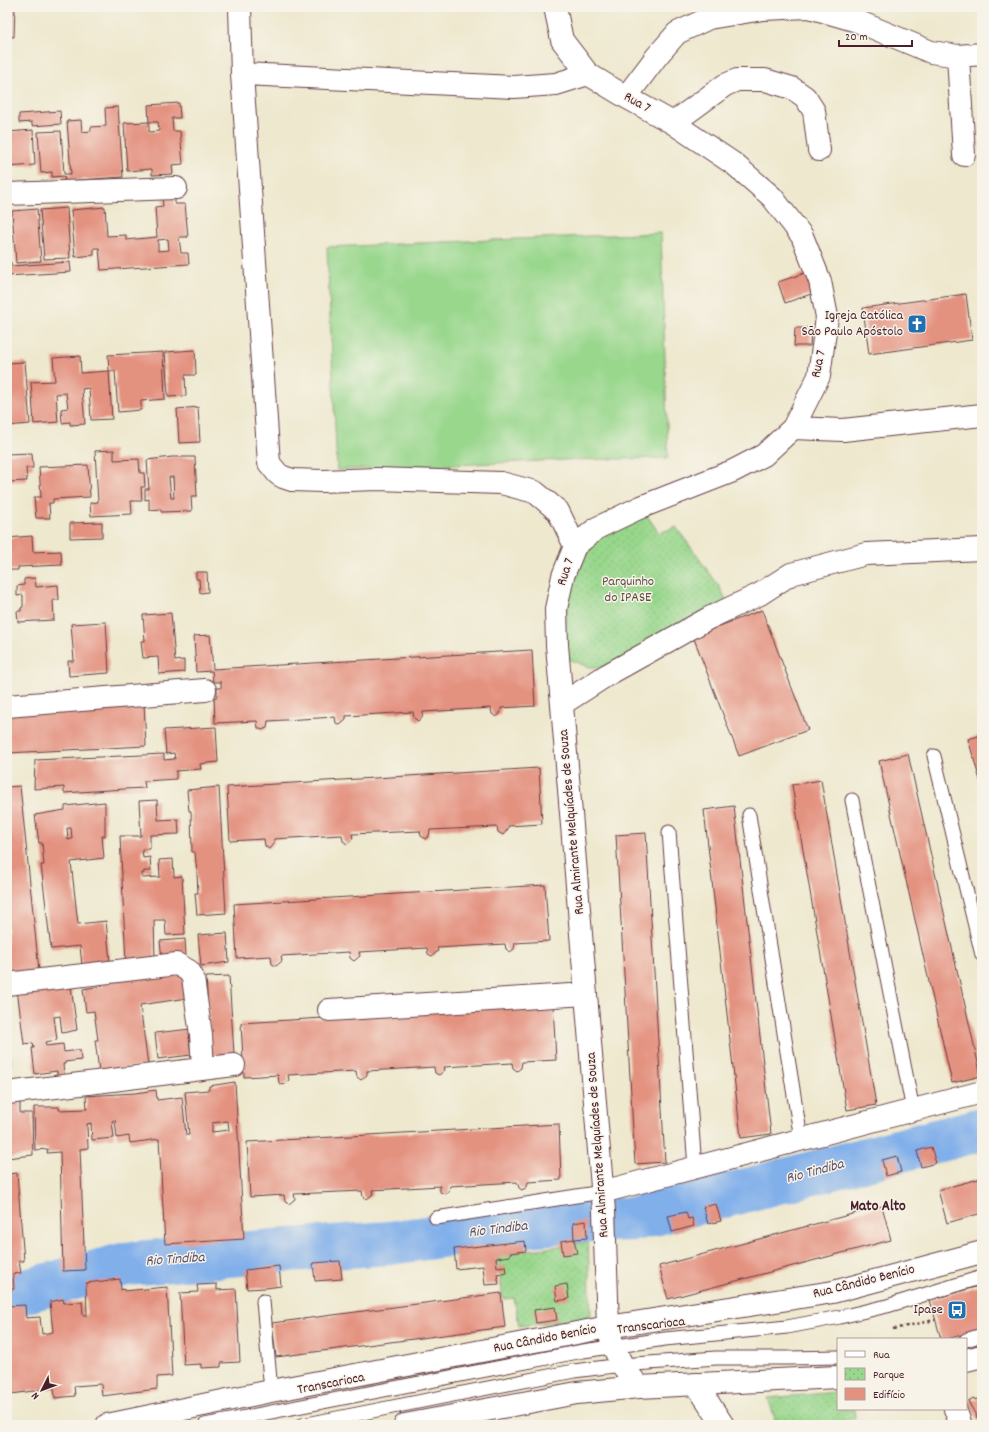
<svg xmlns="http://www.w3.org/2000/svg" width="989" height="1432" viewBox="0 0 989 1432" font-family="Dekko,sans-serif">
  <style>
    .green { fill: #98d78c; stroke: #717b5c }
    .park { fill: url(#park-dots); stroke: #717b5c }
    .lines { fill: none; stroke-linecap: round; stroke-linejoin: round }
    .river { stroke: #80afea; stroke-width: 44 }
    .building { fill: #e49280; fill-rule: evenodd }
    .lane-casing { stroke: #633d43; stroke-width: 15 }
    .street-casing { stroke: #633d43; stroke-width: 24 }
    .secondary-casing { stroke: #633d43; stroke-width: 24 }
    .primary-casing { stroke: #633d43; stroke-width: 24 }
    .path { stroke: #633d43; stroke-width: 2.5; stroke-dasharray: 3 3; stroke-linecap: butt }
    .lane { stroke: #fff; stroke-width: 13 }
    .street { stroke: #fff; stroke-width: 22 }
    .secondary { stroke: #fff; stroke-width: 22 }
    .primary { stroke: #fff; stroke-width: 22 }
    .labels { text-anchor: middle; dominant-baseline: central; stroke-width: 3; stroke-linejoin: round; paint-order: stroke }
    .street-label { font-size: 14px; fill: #4a1f2b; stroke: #f7f3e8 }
    .poi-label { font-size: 14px; fill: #4a1f2b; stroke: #f7f3e8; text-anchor: end }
    .park-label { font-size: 14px; fill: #5e4d43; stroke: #f7f3e8 }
    .water-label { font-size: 15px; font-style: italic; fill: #5d516e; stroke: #f7f3e8 }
    .neighbourhood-label { font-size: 15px; font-weight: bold; fill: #4a1f2b; stroke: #f7f3e8 }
  </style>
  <defs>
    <pattern id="park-dots" width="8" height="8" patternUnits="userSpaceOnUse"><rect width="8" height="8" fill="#98d78c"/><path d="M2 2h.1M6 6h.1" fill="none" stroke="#84b879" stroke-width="1.8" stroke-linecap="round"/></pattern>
  </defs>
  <rect width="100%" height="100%" fill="#f7f3e8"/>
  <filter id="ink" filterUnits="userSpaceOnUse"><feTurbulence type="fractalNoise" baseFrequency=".025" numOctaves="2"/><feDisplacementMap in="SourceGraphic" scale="8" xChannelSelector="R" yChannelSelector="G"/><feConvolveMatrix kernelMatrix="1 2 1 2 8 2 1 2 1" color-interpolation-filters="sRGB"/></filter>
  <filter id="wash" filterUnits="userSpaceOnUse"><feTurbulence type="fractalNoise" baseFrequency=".012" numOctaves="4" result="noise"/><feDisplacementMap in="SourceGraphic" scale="16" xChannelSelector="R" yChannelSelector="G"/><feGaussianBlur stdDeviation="0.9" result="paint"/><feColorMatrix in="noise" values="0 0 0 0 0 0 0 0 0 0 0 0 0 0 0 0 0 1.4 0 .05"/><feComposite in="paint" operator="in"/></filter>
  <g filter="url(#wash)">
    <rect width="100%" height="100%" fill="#eee8ce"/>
    <path class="green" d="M661,233L668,458L565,460L337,470L327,247Z"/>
    <path class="park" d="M641,507L659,533L676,527L719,586L730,608L599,669L586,666L568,659L564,634L575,546Z
      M588,1242L591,1318L519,1326L514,1298L503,1299L497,1255Z
      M838,1392V1409H854L855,1418L829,1425H777L768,1398Z"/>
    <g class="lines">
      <path class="river" d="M7,1296L126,1264L274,1251L390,1243L506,1227L568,1221L635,1219L982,1129"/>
    </g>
    <g id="blocks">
      <path class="building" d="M7,7H15L14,37L7,36Z
        M179,103L180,118H172L173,131H180L183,164L172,165L173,174L152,175V169L127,171L124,123L149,122V132L159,131L158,122H149L148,105Z
        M118,107L123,177L65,181L64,176L52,177V172L41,173L38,132L61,131L64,174H71L67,121L81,120L82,132L91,131V127L106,126L105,108Z
        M60,111L61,124L32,126V122L19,123V114Z
        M33,130L35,165L7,167V132Z
        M175,196V204H185L188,237H179L181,253H188L189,264L101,270L99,248H94V255L75,257L71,210L105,207L107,236L126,235V240L157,237L155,207L163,206L162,197ZM168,239L169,250L158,251V240Z
        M67,208L70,258L44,259L40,210Z
        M37,209L41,261L16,263L12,211Z
        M8,215L11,248H7V216Z
        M7,262H11V266L70,262L71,272L7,276Z
        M808,272L814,293L785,303L778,282Z
        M966,294L972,340L869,354L863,308Z
        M795,328H811L810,346H794Z
        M195,350L196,375H185L186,396L168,397L165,352Z
        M163,352L165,399L141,401V410L118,412L115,371H109L108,355Z
        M80,356L81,373L109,371L112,419L91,420L89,388L82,389L85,424L70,425V422L62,423L61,409L68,408L66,393L56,394L58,422L34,424L31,382L55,381L53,358Z
        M25,362L30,424L7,426V363Z
        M198,407L200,442L179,443L177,409Z
        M114,450V460L139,459L140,473H144L145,487H141L142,501H131L132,514L91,516L90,503L98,502L95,451Z
        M32,453L33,468H26L27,481L7,482V454Z
        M172,457H195L197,496H191L192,511L161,512V509L149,510V499L145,500V489H149L147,460ZM169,477H173L174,498H171Z
        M88,465L90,497L53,499V503H49L50,518H36L34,497H41L39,467Z
        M102,522V537L70,538V523Z
        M32,536L33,552L61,551L62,565L18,567V570H7V538Z
        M196,572H207L208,592L200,593L199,579H196Z
        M35,578L36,587L58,585L59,600H53L54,620L18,622L17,611H21V608L23,607V595L17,596V586L24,585V579Z
        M762,610L808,730L739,756L693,636Z
        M171,613L175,661L184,660V672L159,674L158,657L143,658L141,641H145L143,615Z
        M106,622L109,673L69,676L68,661H74L71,624Z
        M210,635L213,669L532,650L535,706L501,708L500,714L496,717L492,714L491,708L423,712L422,718L418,721L414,718L413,712L346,716V720L340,725L336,723L335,717L268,721L267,728L262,730L258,728L257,721L215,723L214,697H217V688H221V682H213L212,671L196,672L194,636Z
        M144,702L146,746L7,753V710Z
        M216,727L218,762L200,764L201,769L176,771V779L144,781L145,788L124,789L64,793V787L34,789L35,760L164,754V760L175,759L174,753L166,754L164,730Z
        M982,735V787L968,739Z
        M908,754L981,1076L952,1083L879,761Z
        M539,768L542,824L508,826V829L503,835L498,832L497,827L430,830L429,836L425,839L421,836L420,831L352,834L353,839L347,844L343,841L342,835L274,839V843L269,849L265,846L264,839L230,841L227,787Z
        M821,780L876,1105L847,1110L792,785Z
        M20,786L39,971L10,974L7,950V787Z
        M219,787L226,913L197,915L195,893H198L197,873L195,852H192L191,811H189L187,790Z
        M157,800L158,820L178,819L179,834L150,835V849H142L143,858L150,857L151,871H144V873H142V878L160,877L159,860L173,859L174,877L182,876L185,934L166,935L165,920H154L155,960L126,963L120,836H141L139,801Z
        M105,802V836H102L104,858L71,862L78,924L106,921L110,962L82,966L80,946L51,949L41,865H44L42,843H39L35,815L65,810V806ZM67,828H71L72,839L68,840Z
        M734,806L771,1134L741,1138L704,810Z
        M646,833L665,1162L635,1164L616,835Z
        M545,885L549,941L515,943L514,949L510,952L506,949L505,944L437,948L438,951L432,956L428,954L427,948L359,952L360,956L354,961L350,958L349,952L281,956L282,961L276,966L272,964L271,956L237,958L234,904Z
        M227,933L229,962L201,966L198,935Z
        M185,939L186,957L162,959L160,941Z
        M168,970L169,976L185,974L188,998L140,1005L148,1065L99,1071L95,1040H98L94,1011L86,1012L83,989L102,986V982Z
        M229,976L234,1054L211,1056L206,977Z
        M71,986L77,1030L62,1033L60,1016L54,1017L57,1040L45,1042L46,1046L63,1044L64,1052L80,1050L81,1060L65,1062V1064H63L64,1075L57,1076V1071L35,1074L32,1048H34L33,1043L24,1044L17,989Z
        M553,1004L556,1060L522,1062L521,1068L517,1071L513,1068L512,1063L444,1067L445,1070L439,1075L435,1073L434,1067L367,1071V1075L361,1080L357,1077L356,1071L288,1075L289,1080L283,1085L279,1083L278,1075L244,1077L241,1023Z
        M200,1028L201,1035L189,1037L191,1055L158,1059L155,1033Z
        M7,1038L12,1065L7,1066Z
        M235,1082L244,1239L165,1244L159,1139L130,1143L129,1136L117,1138L115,1120L112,1121L114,1138L92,1140L91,1123L87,1124L88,1148L80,1149L85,1270L63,1271L60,1152L47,1153L48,1149L35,1150L34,1107H59V1110L87,1109L86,1096L135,1093L156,1090L157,1100L182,1097L186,1135H189L185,1092L209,1090V1086ZM228,1121L229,1130L212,1132V1123Z
        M20,1101V1113H32L33,1155L7,1158V1102Z
        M559,1124L561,1180L528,1182L527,1187L522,1190L519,1188L517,1182L450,1186L449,1192L445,1194L440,1192V1186L372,1190L373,1194L367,1199L363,1197L362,1191L294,1194L295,1199L289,1204L285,1202L284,1195L250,1197L247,1142Z
        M931,1147L936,1163L921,1167L917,1151Z
        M897,1156L901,1172L886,1176L882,1160Z
        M17,1173L24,1261H19L21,1273L13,1274L14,1289H7V1174Z
        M982,1178V1213L947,1223L938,1190Z
        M716,1204L721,1221L708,1224L703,1207Z
        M882,1206L891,1240L668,1299L659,1266Z
        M686,1212L688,1219L692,1218L694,1226L672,1232L668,1216Z
        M586,1221L587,1238L574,1239L573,1223Z
        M574,1239L577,1253L563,1255L561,1241Z
        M525,1241L526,1251L510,1253V1256L496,1258L497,1267L505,1266L506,1273L497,1275L499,1284L485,1285L483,1266L456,1269L454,1249Z
        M340,1261L342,1279L315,1281L313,1263Z
        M279,1266L281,1286L266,1288L247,1289L245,1270Z
        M120,1279L121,1290L124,1289V1291L167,1287L172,1376L157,1377V1389L102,1396L101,1384L74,1386L75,1396L55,1398L54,1388L12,1394L10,1366H7V1351H9L7,1306L25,1305L26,1318L40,1317L42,1334L53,1332L50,1302L63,1299L64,1303L82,1302L83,1315H87L86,1283Z
        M217,1284V1290L236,1289L240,1362L221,1363V1367L201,1368V1364L184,1365L180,1293L198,1292L197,1285Z
        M567,1284L569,1299L557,1301L555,1286Z
        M982,1285V1329L947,1339H941L930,1300Z
        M501,1293L505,1327L276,1357L272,1323Z
        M555,1307L557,1320L536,1323L534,1310Z
        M982,1397V1419L979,1421L968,1401L974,1398L975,1400Z"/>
    </g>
  </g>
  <g filter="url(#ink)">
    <use href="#blocks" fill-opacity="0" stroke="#633d43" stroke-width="1"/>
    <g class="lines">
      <g class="lane-casing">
        <path id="lane" d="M934,756L982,955
          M852,800L913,1110
          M749,815L801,1139
          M669,832L695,1167
          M436,1218L602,1192
          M263,1301L271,1391
          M966,1340L982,1335
          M205,1425L583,1351L665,1339L787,1327L840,1317L887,1306L982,1277
          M302,1425L574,1371L622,1365L716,1358H789L838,1357"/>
      </g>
      <g class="street-casing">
        <path id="street" d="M240,7L242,74L269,463L278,474L283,477L292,480L322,481L377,479L501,483L535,492L558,511L575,546
          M555,7L562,40L588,74L626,97L673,123L734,164L772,197L802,236L820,281L827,317L819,376L793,428L764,455L733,471L641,507L597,528L575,546L563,576L556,609L557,645L604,1211L608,1327L613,1346L622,1365L639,1387
          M958,56L964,155
          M242,74L514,87L556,84L588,74
          M626,97L657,56L677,33L709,18L763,9L809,7L857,21L931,52L958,56L982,54
          M673,123L725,85L737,80H765L792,88L805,97L814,111L819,150
          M7,194L176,188
          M793,428L843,430L982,415
          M562,704L607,675L709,618L760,594L791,574L866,554L982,549
          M7,706L205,690
          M7,984L177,964L189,971L193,978L201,1035L203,1068
          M329,1010L586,994
          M7,1093L234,1065
          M602,1192L982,1092
          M696,1384L723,1425"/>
      </g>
      <g class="secondary-casing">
        <path id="secondary" d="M955,1409L961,1425"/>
      </g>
      <g class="primary-casing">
        <path id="primary" d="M966,1360L982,1356
          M107,1425L271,1391L608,1327L833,1292L982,1252
          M405,1425L577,1393L639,1387L838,1377"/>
      </g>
      <path class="path" d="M893,1329L935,1320"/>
      <use href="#lane" class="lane"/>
      <use href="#street" class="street"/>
      <use href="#secondary" class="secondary"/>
      <use href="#primary" class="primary"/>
    </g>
  </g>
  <defs>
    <g id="church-square" transform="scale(1)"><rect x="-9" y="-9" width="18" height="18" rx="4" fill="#1f6fb2" stroke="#f7f3e8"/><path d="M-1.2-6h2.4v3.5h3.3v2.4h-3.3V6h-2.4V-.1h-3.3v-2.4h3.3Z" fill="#fff"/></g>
    <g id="bus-square" transform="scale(1)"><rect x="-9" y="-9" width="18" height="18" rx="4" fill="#1f6fb2" stroke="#f7f3e8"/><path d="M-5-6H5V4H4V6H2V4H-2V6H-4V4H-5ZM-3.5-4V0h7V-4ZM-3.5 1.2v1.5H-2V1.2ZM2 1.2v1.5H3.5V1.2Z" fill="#fff"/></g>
  </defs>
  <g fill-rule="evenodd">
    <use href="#church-square" x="917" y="324"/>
    <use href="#bus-square" x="957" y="1310"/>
  </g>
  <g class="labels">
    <g class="street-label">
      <text transform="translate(637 103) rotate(29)">Rua 7</text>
      <text transform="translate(819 364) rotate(-78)">Rua 7</text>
      <text transform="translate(566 572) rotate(-72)">Rua 7</text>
      <text transform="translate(572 822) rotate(-95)">Rua Almirante Melquíades de Souza</text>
      <text transform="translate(598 1145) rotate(-94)">Rua Almirante Melquíades de Souza</text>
      <text transform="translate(864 1282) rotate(-14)">Rua Cândido Benício</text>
      <text transform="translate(651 1326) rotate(-7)">Transcarioca</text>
      <text transform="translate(545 1339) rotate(-11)">Rua Cândido Benício</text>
      <text transform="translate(331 1384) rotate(-11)">Transcarioca</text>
    </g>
    <g class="poi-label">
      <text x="903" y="316">Igreja Católica<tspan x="903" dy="16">São Paulo Apóstolo</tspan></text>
      <text x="943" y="1310">Ipase</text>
    </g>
    <g class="park-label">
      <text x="628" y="582">Parquinho<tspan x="628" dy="16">do IPASE</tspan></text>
    </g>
    <g class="water-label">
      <text transform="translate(815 1172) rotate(-15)">Rio Tindiba</text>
      <text transform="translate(498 1230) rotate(-7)">Rio Tindiba</text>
      <text transform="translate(175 1260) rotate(-4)">Rio Tindiba</text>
    </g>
    <g class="neighbourhood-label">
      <text x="878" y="1207">Mato Alto</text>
    </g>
  </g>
  <rect width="989" height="1432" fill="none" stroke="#f7f3e8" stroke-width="24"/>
  <rect x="837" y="1338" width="130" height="72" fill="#f7f3e8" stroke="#b29e9c"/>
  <rect x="845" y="1351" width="20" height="6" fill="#ffffff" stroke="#b29e9c"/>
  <text x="873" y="1358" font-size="12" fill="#4a1f2b">Rua</text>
  <rect x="845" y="1368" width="20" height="12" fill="url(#park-dots)" stroke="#b29e9c"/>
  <text x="873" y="1378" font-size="12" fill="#4a1f2b">Parque</text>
  <rect x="845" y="1388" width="20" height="12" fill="#e49280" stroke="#b29e9c"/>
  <text x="873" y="1398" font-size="12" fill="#4a1f2b">Edifício</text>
  <g transform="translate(42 1390) rotate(228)" stroke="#f7f3e8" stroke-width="3" paint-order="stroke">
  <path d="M0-3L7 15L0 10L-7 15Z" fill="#4a1f2b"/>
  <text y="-6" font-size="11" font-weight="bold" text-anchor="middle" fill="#4a1f2b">N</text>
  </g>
  <path d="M839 40v6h73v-6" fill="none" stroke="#4a1f2b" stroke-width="2"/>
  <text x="845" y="40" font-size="12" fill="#4a1f2b" stroke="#f7f3e8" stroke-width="3" paint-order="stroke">20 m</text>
</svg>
